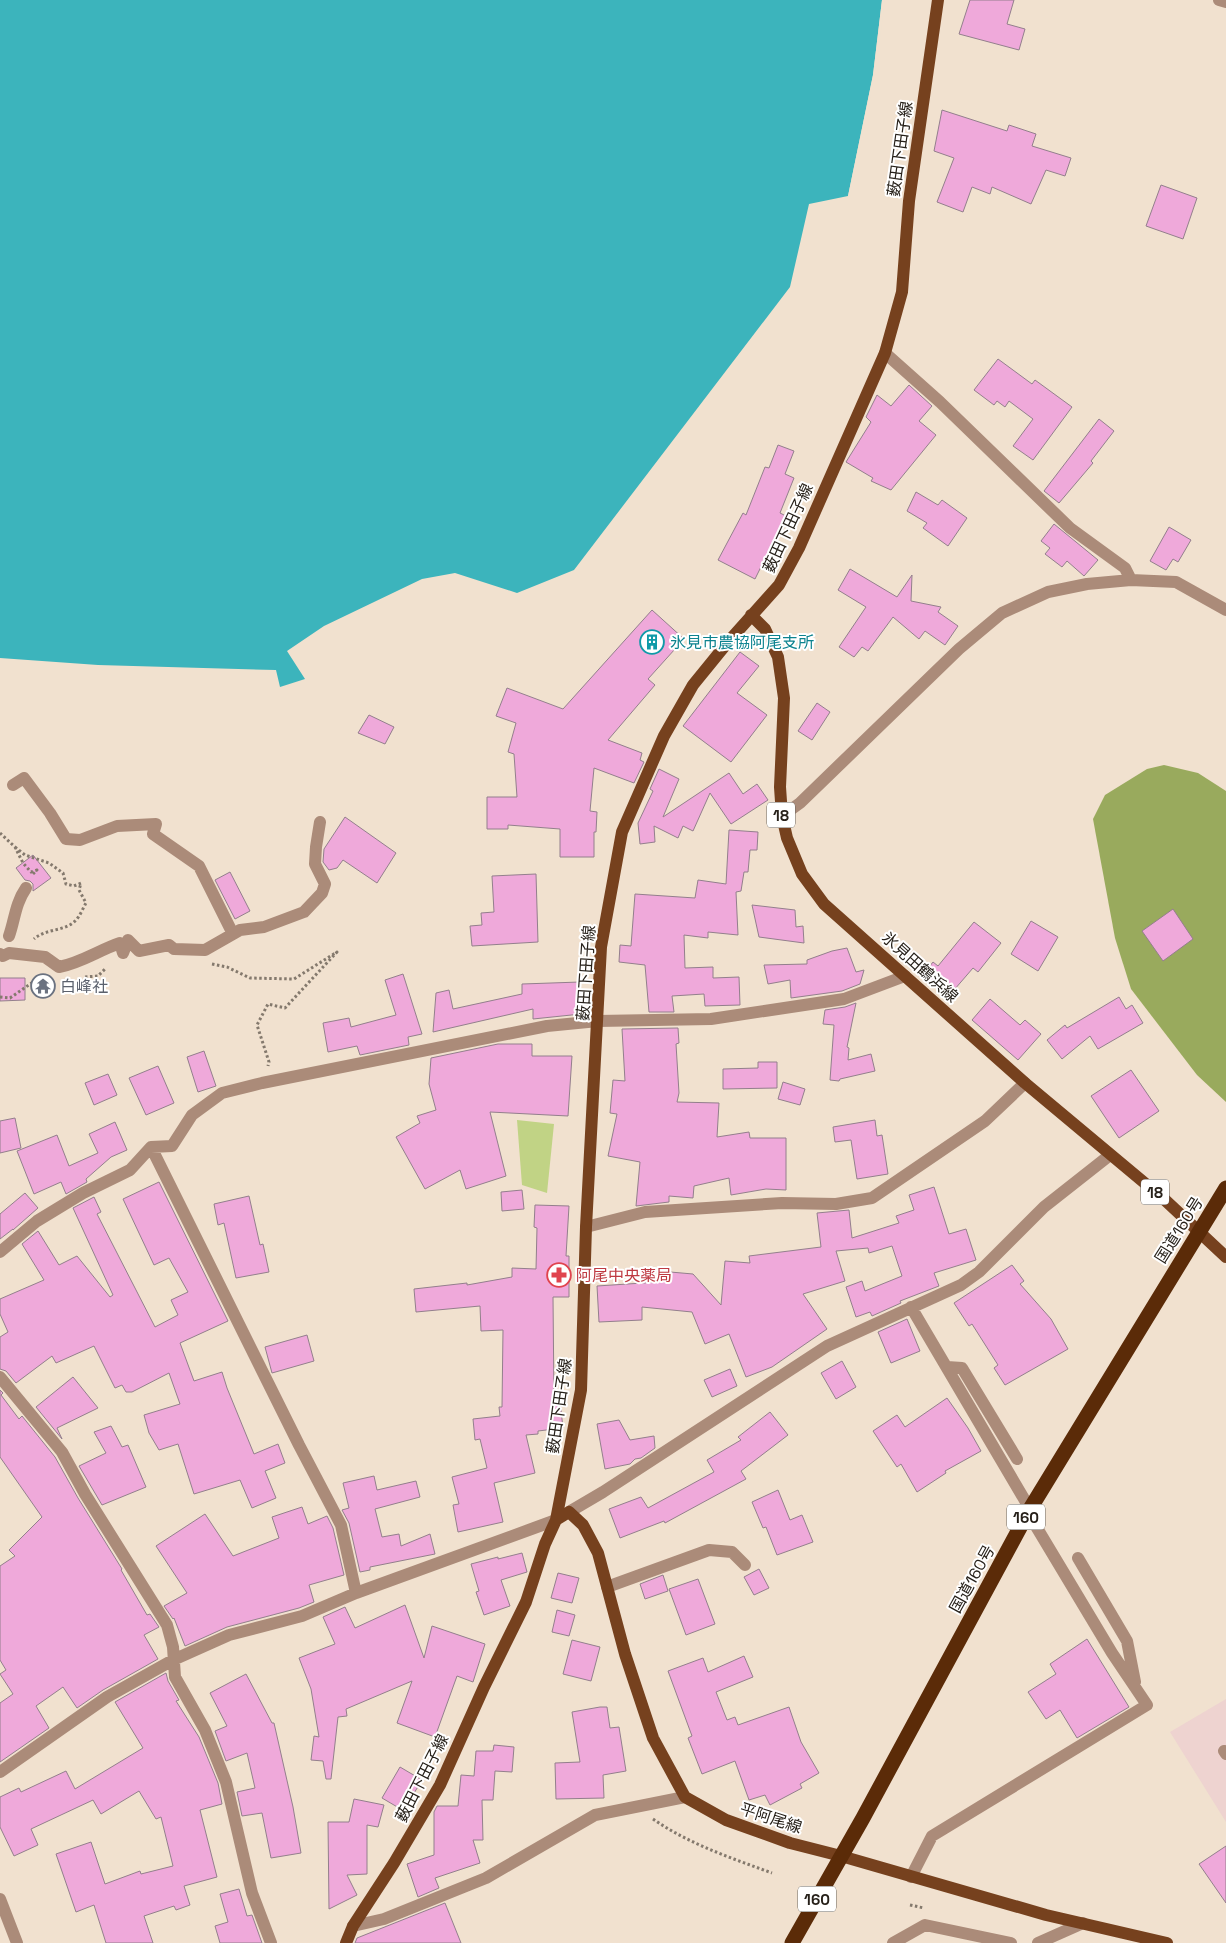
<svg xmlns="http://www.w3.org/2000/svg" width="1226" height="1943" viewBox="0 0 1226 1943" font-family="'Space Grotesk','Noto Sans JP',sans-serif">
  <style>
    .education { fill: #eed3d0 }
    .green { fill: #c1d385 }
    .forest { fill: #99aa5d }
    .water { fill: #3cb4bc }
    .pier { fill: #f1e1cf }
    .building { fill: #efa9da; stroke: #937f8c }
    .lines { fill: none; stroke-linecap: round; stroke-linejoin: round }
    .path { stroke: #84796d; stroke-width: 3; stroke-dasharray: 2.5 2.5; stroke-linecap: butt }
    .minor { stroke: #ab8b79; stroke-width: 12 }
    .major { stroke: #76411e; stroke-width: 12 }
    .highway { stroke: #5b2b08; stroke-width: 15 }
    .labels { text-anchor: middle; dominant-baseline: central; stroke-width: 4; stroke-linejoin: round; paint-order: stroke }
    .shield { fill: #fff; stroke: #68645f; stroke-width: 1 }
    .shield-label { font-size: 15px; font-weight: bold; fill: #27211a }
    .street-label { font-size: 16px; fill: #27211a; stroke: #fff }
    .culture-label { font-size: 16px; fill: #0d838f; stroke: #fff; text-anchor: start }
    .worship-label { font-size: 16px; fill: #5b616d; stroke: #fff; text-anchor: start }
    .health-label { font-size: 16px; fill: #be3a42; stroke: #fff; text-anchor: start }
  </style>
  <rect width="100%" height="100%" fill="#f1e1cf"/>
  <path class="education" d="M1226,1699V1822L1170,1732Z"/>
  <path class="green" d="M517,1120L554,1124L547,1193L522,1185Z"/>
  <path class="forest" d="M1164,765L1198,773L1226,791V1102L1197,1075L1131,989L1115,938L1093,819L1105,795L1147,769Z"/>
  <path class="water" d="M0,0H882L873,75L848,196L809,204L790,287L574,570L517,593L455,573L422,579L324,626L287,651L305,679L280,687L276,670L98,665L0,658Z"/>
  <path class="pier" d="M882,0H885L875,75L850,197L848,196L873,75Z"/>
  <path class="building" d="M970,0H1014L1007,24L1025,29L1019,50L959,34Z
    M942,110L1007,131L1009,125L1036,134L1032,146L1071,158L1065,176L1046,170L1031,204L992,187L990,194L972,187L963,212L937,202L954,158L934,151Z
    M1161,185L1197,198L1183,239L1146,226Z
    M998,359L1032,384L1035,380L1072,407L1033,460L1013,446L1033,419L1009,401L1005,407L997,401L994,405L974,390Z
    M909,385L932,406L919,421L936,435L891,490L871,481L873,478L846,462L871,422L866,417L877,395L891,406Z
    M1099,419L1114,431L1091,461L1093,463L1059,503L1044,491Z
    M778,445L794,451L785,474L794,478L780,513L786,516L755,579L718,560L743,513L746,515L765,467L769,468Z
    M916,492L938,505L942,500L967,518L948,546L923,528L927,523L907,511Z
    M1054,524L1098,560L1084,576L1067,561L1062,567L1045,554L1050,548L1041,541Z
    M1169,527L1191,540L1178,562L1173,559L1166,570L1150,561Z
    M850,569L897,597L912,575L911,601L941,607L938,612L958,626L945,645L925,631L919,639L893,617L868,651L862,647L854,657L839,647L866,607L838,590Z
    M652,610L684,639L648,679L655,685L608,740L642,753L640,760L644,762L634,783L594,768L590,811L597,812L596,832H594V857H560V829L508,825V829H487V797H517L514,754L508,752L516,723L496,716L507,688L563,709Z
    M740,652L759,666L737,693L767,715L731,762L683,726Z
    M817,703L830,712L812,740L798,731Z
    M369,715L394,727L385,744L358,733Z
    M659,769L679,779L663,817L729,773L743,794L757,784L768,800L731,824L710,793L693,831L683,826L678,838L654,826L655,842L640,844L638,823L653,791L650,789Z
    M345,817L396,853L377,883L343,860L337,868L329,870L323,862L324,849Z
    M729,830L758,832L757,850H750L748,872H744L741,891L736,892L738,935L708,932V938L684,935L685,968L713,967V978L739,977L740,1005L705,1006L704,994L672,996L674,1012H649L645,965L619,962L620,945L631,946L635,894L695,898L698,880L726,884Z
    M33,855L51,878L33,891V884L30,881L25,880L16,868Z
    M230,872L250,911L235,919L215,880Z
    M536,874L538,942L472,946L470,926L482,925L481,913L494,912L492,876Z
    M752,905L795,910L796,927L803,926L804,943L759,937Z
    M1173,909L1193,939L1163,961L1142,931Z
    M1031,921L1058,937L1038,971L1011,954Z
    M974,922L1001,943L978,972L973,968L948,997L922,976L933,962L938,966Z
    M847,948L856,972L864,970L860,984L842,991L791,998L790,980L768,984L764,965L807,964V960L832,951Z
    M403,974L422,1034L408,1037L409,1045L360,1055L357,1046L328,1052L323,1023L349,1018L351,1027L396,1015L385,980Z
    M0,978H25V1000L0,1001Z
    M580,982L581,1014L533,1019V1009L433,1032L436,993L449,990L453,1009L522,994V984Z
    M1119,997L1126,1009L1132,1005L1143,1023L1098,1049L1090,1036L1062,1059L1047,1040L1065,1025L1067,1028Z
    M990,999L1020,1025L1025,1020L1041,1034L1018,1060L972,1020Z
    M856,1003L847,1047L849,1048L848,1060L871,1054L875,1071L840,1079L839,1081L830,1080L834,1025L823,1024L825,1010L845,1007Z
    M678,1028L679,1043L676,1044L679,1093L677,1102L719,1103L717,1137L749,1132L750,1138H786V1190L766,1189L731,1195L729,1178L694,1186L693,1198L669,1196V1202L636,1206L640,1162L608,1156L617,1114L610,1113L613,1080L625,1081L622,1029Z
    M498,1044H532V1056H572L568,1116L490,1112L506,1176L466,1189L460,1170L425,1189L396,1137L420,1123L417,1116L436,1110L429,1084L431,1058Z
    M204,1051L216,1086L198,1092L187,1057Z
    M758,1062H777V1088L723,1089V1069L758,1068Z
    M158,1066L174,1103L146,1115L129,1078Z
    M1131,1070L1159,1111L1119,1138L1091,1096Z
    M108,1074L117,1095L94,1105L85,1083Z
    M783,1082L805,1089L800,1105L778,1099Z
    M15,1118L21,1148L0,1153V1121Z
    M875,1120L877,1136L882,1135L888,1174L857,1179L851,1140L835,1142L833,1127Z
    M115,1122L127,1150L111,1157L86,1179L87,1182L66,1194L61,1182L34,1194L17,1151L57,1135L69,1166L98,1153L89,1134Z
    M159,1182L228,1321L180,1343L194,1381L222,1372L227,1388L254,1454L278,1444L285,1463L265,1471L276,1498L252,1508L240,1480L194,1494L178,1444L159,1450L149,1433L144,1415L180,1404L169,1373L132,1392H126L122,1385L115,1388L94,1346L56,1363L52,1356L16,1383L6,1371L0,1369V1337L8,1332L0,1314V1299L44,1280L22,1244L38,1231L59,1265L77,1256L110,1297L113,1295L73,1208L94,1197L101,1212L97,1214L155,1327L178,1315L171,1300L188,1292L169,1258L154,1265L123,1199Z
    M934,1187L949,1234L966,1229L976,1260L934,1273L939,1286L900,1301L901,1303L872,1316L870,1312L856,1317L846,1287L862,1281L865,1291L902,1276L892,1246L869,1253L868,1248L836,1251L845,1281L803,1294L827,1329L772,1367L746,1377L729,1334L705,1344L692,1312L642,1307V1320L599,1322L597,1286L658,1282L659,1271L693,1274L721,1305L725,1261L750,1263L749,1256L821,1247L817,1213L849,1210L852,1238L899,1223L896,1216L914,1210L909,1195Z
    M522,1190L524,1209L502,1211L501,1192Z
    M25,1193L38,1208L13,1230V1229L0,1239V1214Z
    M249,1196L260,1245L263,1244L269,1272L236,1278L224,1223L218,1225L214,1204Z
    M535,1205L569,1206L566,1256H569V1297H553L554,1402L560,1401L563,1428L538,1431V1434L526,1435L535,1473L494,1483L503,1522L458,1532L453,1505L459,1504L452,1477L487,1468L480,1439L475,1440L473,1419L500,1416L499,1407H502L503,1330L481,1331L480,1306L416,1312L414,1289L467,1283V1285L512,1277V1268L536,1269L537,1228L534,1227Z
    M1012,1265L1024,1281L1020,1284L1051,1319L1068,1349L1005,1385L994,1368L998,1365L972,1324L969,1326L954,1303Z
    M907,1319L920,1351L891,1363L878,1332Z
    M307,1335L314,1361L272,1373L265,1347Z
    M842,1361L856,1387L836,1399L821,1373Z
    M730,1369L737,1386L712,1397L704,1380Z
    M73,1377L98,1408L57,1428L62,1439L36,1407Z
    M0,1390L3,1393L1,1395L19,1419L22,1416L55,1457L78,1498L122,1569L121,1570L147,1615L150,1614L159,1627L144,1635L158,1659L103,1690L77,1708L63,1687L36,1706L49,1728L0,1762V1703L13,1694L0,1674L6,1670L0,1660V1566L15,1556L9,1550L42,1517L0,1457Z
    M947,1398L968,1428L981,1451L945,1471L946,1473L917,1492L901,1464L897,1467L873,1431L897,1415L905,1427Z
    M770,1412L788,1435L741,1471L746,1479L665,1523L664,1521L620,1538L609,1509L641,1497L648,1508L714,1472L707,1460L741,1440L738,1437Z
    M619,1420L630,1440L654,1436L655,1448L641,1458L635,1459L630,1464L605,1469L597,1424Z
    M111,1426L122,1447L128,1445L146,1487L102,1505L79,1466L106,1453L94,1432Z
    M374,1476L377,1490L416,1481L420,1497L375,1509L382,1537L399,1534L401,1546L430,1534L435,1554L370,1567V1570L360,1572L349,1523L342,1510L349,1508L343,1483Z
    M778,1490L790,1520L802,1515L813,1542L777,1555L766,1527L763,1528L752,1502Z
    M302,1507L308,1524L327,1516L333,1528L344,1575L309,1585L314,1602L299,1608L227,1627L185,1646L174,1618L173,1619L164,1606L187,1593L156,1546L205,1514L233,1556L279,1538L272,1517Z
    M522,1553L527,1572L501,1580L510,1606L484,1615L476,1592L479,1591L471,1564L498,1557V1559Z
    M759,1569L769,1588L754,1595L744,1577Z
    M558,1573L579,1578L572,1603L551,1598Z
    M663,1575L668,1591L645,1599L640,1584Z
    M698,1579L715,1624L686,1635L669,1589Z
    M405,1605L424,1658L432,1626L485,1644L473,1682L457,1676L435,1737L397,1723L412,1681L346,1709L347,1716L338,1717L331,1779H326L323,1761L311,1760L314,1736L319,1737L311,1689L299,1658L335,1644L323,1617L345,1607L355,1628Z
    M557,1610L575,1615L569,1636L552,1632Z
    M1087,1639L1129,1707L1077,1738L1060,1710L1046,1719L1028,1692L1056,1674L1050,1664Z
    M572,1640L600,1647L591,1681L563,1674Z
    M744,1656L753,1677L716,1692L727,1720L735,1717L738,1725L789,1707L801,1742L819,1773L800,1784L802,1788L770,1805L765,1795L749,1800L735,1761L702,1774L688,1738L692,1736L668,1671L703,1658L708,1672Z
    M166,1673L168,1681L179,1700L176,1701L199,1737L218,1783L222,1804L200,1810L217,1877L184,1886L190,1905L176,1910L174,1906L144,1916L153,1943H106L94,1905L76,1912L56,1854L91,1842L105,1884L140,1871L141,1874L173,1866L161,1817L156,1819L139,1791L101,1814L93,1800L31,1829L38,1845L14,1856L0,1827V1797L19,1788L21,1792L66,1771L75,1789L143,1748L115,1702Z
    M246,1674L272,1723H274L293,1807L301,1853L271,1858L262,1813L242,1816L237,1792L255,1788L247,1753L226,1761L215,1731L227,1726L210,1693Z
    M600,1707H607L610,1728L619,1727L626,1771L603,1775L604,1798L556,1799L555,1763L580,1762L572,1712Z
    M494,1745L514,1747L512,1772L495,1771L493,1800H482L483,1840H473L480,1863L435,1878L439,1888L418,1897L407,1864L434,1855V1812L437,1806H458L461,1775L474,1776L476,1751H493Z
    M400,1767L422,1780L405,1808H399L382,1798Z
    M354,1799L384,1805L378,1827L367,1825V1874L347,1875L357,1895L329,1909L328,1822H349Z
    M1226,1846V1903L1199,1864Z
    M239,1889L247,1916L252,1915L262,1943H220L215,1926L228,1922L220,1894Z
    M445,1903L461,1943H355L357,1938Z"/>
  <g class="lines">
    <path class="path" d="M0,833L15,847L23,863L31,872L37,870L33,874
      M15,847L25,855L49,863L63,873L66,884L74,886L81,883L79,890L86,903C83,908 80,916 76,920C65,932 46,928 34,939
      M212,964L227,967L250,978L294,979L337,952L285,1008L268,1004L257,1025L269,1062L268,1066
      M85,977L98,976L106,968
      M0,997L10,998L33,982L47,984L50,980
      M653,1819C689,1844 731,1858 772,1873
      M910,1905L924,1908"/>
    <path class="minor" d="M1219,0L1226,2
      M885,353L940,402L1070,528L1125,568L1131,580L1176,582L1226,610
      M13,785L24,778L50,813L66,839L80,840L117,826L156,824L153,834L199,866L233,934
      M782,816L800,803L959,649L1002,613L1048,592L1087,584L1131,580
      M9,936C15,919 15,904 26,888
      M0,954L3,956L9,953L45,957L59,967C81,963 99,950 120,943L123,953L128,940L139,951L169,945L174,949L205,950L240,930L264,927L304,912L322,893L325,884L315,864L316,847L320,822
      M151,1147L299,1445L341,1525L356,1593
      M586,1227L645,1212L782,1203L836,1204L872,1198L985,1121L1025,1083
      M0,1252L37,1221L83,1193L130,1170L151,1147L172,1146L192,1115L222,1093L262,1083L547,1026L598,1021L711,1019L844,999L905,976
      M911,1307L1030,1509
      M947,1367L962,1368L1017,1459
      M0,1377L62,1452L85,1494L167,1625L173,1647L175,1677L205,1730L226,1782L252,1893L271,1943
      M569,1512L603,1492L827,1346L961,1285L979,1272L1044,1207L1110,1155
      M1078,1558L1127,1641L1135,1682
      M607,1587L709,1550L732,1552L745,1565
      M1224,1751L1226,1754
      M0,1772L107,1697L173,1660L229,1635L302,1616L356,1593L556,1520
      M911,1877L932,1836L1147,1705L1112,1653L1028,1513
      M0,1899L17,1943
      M353,1926L384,1919L486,1878L595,1815L685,1797
      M893,1943L925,1925L1011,1943
      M1038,1943L1083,1923"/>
    <path class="major" d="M751,615L765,629L778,657L784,698L780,787L782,816L787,838L802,874L824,904L1025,1083L1165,1200L1226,1257
      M556,1520L569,1512L583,1525L598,1553L625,1654L653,1738L685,1797L726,1820L790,1843L841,1856L1046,1915L1167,1943
      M346,1943L353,1926L394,1863L440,1785L484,1687L526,1602L545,1544L556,1520L581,1390L586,1227L601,947L622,832L664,736L693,685L728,642L779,585L799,548L885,353L902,292L909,201L938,0"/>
    <path class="highway" d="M792,1943L863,1818L1030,1509L1226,1188"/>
  </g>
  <defs>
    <g id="building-ring" transform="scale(1.25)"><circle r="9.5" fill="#fff" stroke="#0f9aa8" stroke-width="1.5"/><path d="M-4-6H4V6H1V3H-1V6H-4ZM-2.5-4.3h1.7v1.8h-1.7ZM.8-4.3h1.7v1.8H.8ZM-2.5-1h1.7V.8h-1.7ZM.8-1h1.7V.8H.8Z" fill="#0f9aa8"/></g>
    <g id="temple-ring" transform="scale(1.25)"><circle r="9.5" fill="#fff" stroke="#6b7280" stroke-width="1.5"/><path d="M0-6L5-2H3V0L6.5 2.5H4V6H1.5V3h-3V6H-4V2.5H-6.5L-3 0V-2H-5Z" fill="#6b7280"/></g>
    <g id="pharmacy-ring" transform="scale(1.25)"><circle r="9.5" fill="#fff" stroke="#e0444e" stroke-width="1.5"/><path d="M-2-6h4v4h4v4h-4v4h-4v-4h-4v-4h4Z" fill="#e0444e"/></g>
  </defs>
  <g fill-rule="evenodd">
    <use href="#building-ring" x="652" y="642"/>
    <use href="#temple-ring" x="43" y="986"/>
    <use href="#pharmacy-ring" x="559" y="1275"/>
  </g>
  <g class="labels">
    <g class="shield">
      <rect x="767" y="802.5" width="28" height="25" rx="4"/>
      <rect x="1141" y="1179.5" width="28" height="25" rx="4"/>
      <rect x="1007" y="1504.5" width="38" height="25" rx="4"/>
      <rect x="798" y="1886.5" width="38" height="25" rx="4"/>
    </g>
    <g class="shield-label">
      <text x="781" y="815">18</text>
      <text x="1155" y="1192">18</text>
      <text x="1026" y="1517">160</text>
      <text x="817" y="1899">160</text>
    </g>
    <g class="street-label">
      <text transform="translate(900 149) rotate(-82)">薮田下田子線</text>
      <text transform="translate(788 528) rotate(-65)">薮田下田子線</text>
      <text transform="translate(920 967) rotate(42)">氷見田鶴浜線</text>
      <text transform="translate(586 973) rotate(-86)">薮田下田子線</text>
      <text transform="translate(1179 1230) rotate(-58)">国道160号</text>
      <text transform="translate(559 1406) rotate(-82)">薮田下田子線</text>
      <text transform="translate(972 1579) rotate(-61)">国道160号</text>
      <text transform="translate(422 1778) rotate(-63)">薮田下田子線</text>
      <text transform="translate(771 1818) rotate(18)">平阿尾線</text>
    </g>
    <g class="culture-label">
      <text x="670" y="642">氷見市農協阿尾支所</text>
    </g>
    <g class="worship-label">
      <text x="60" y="986">白峰社</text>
    </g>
    <g class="health-label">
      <text x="576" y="1275">阿尾中央薬局</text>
    </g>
  </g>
</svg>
